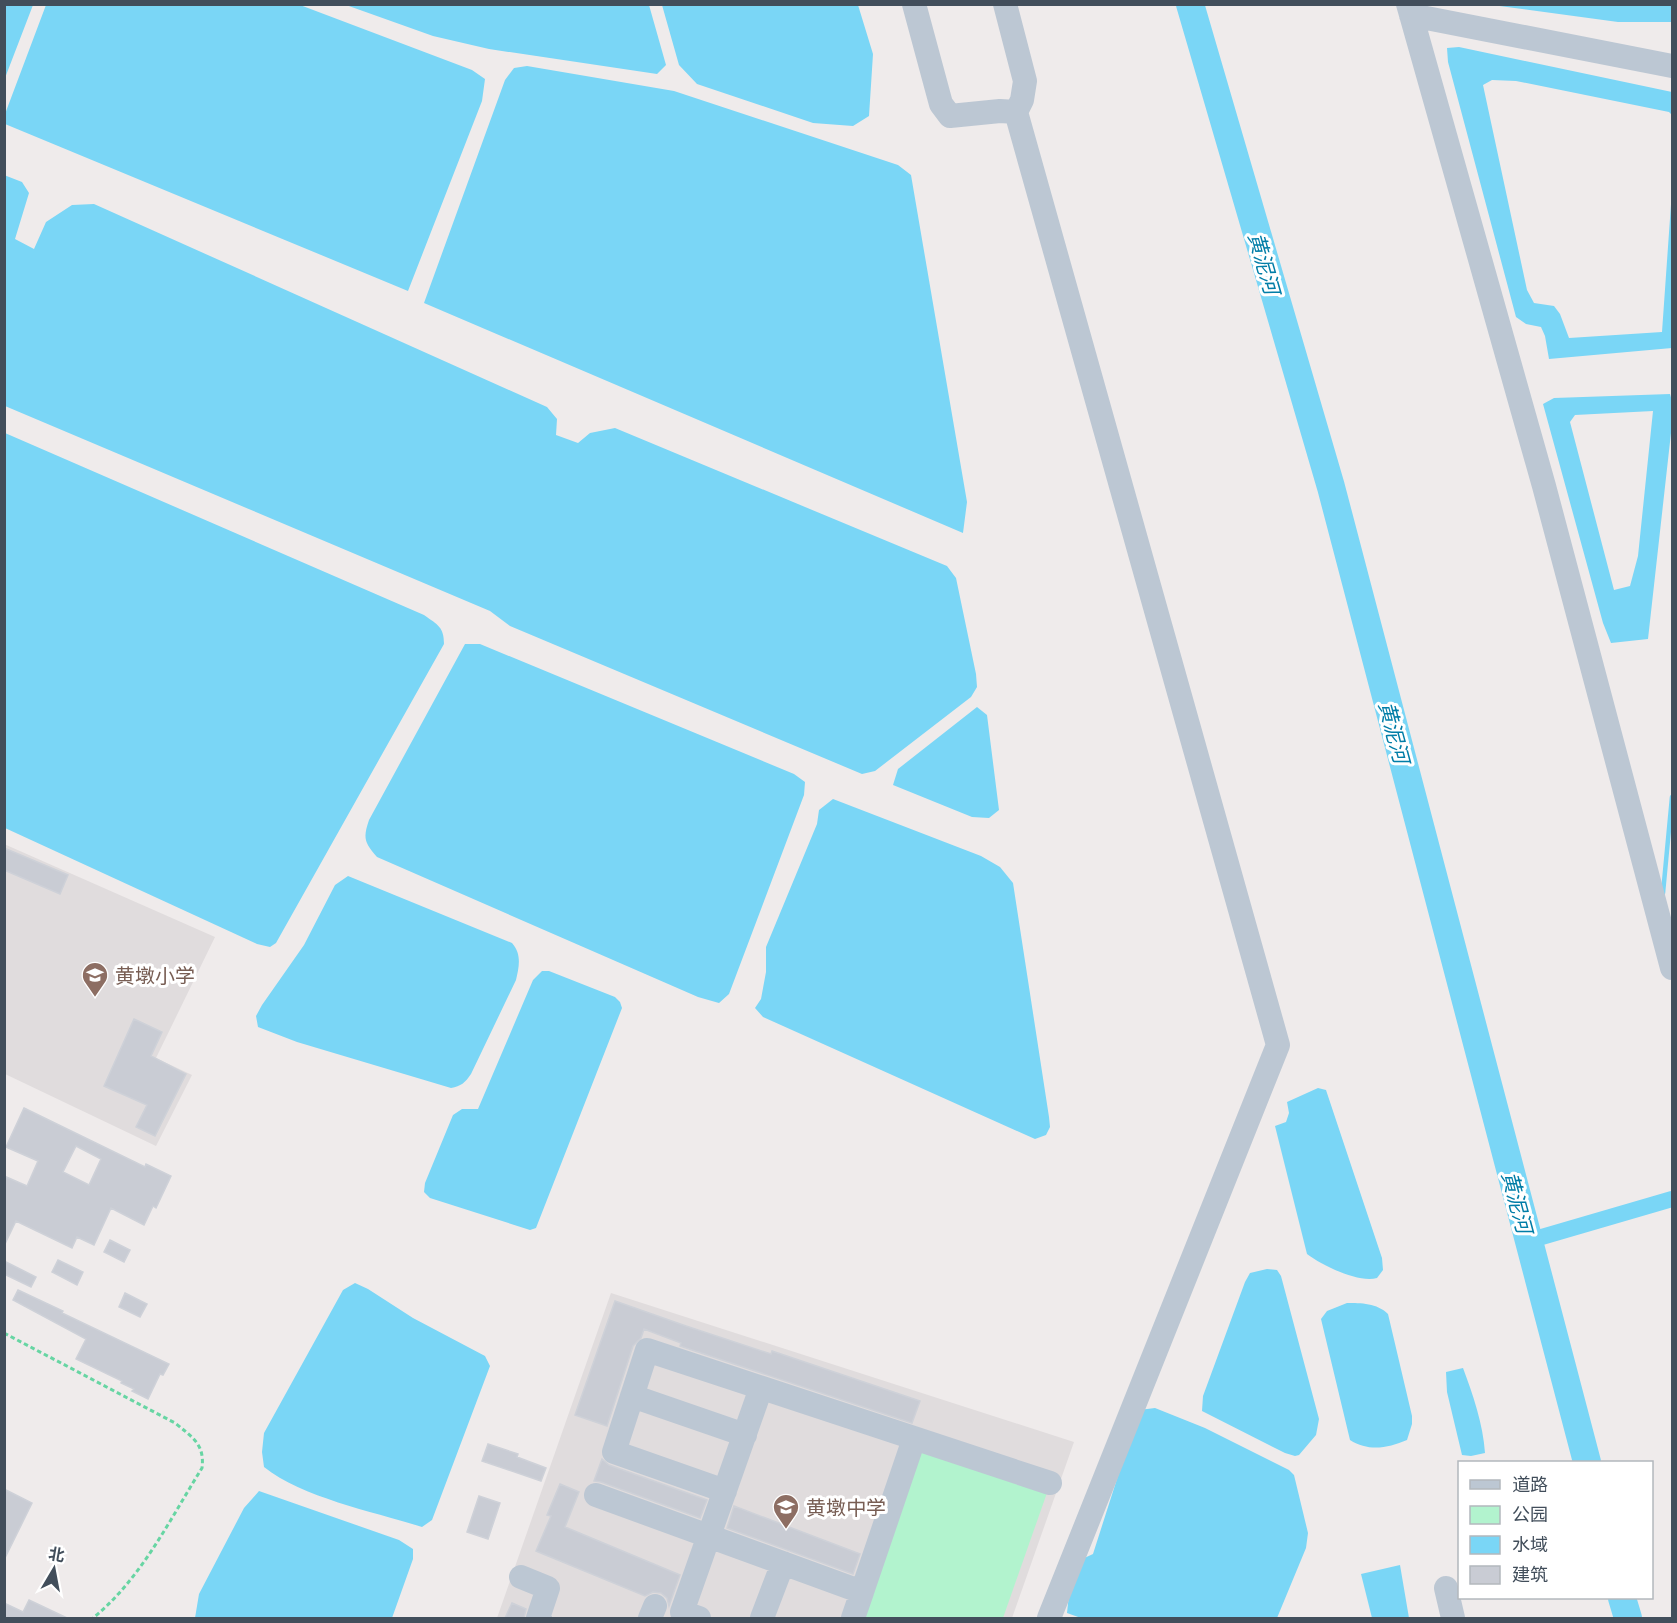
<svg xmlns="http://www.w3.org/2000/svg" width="1677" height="1623" viewBox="0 0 1677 1623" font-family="Barlow,'Noto Sans SC',sans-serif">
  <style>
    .education { fill: #e0dcdd }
    .green { fill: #b2f3ce }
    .water { fill: #7ad6f6; fill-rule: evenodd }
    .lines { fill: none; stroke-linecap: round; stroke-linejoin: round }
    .stream { stroke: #7ad6f6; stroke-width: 4.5 }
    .canal { stroke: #7ad6f6; stroke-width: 16 }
    .river { stroke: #7ad6f6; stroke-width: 28 }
    .building { fill: #c9ccd4; stroke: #ced1d8; stroke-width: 1.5; fill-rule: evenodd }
    .path { stroke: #67d5a3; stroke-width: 3; stroke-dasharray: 4.5 3; stroke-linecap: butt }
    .minor { stroke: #bcc7d3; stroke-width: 24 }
    .labels { text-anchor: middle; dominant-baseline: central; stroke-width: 6; stroke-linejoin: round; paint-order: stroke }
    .education-label { font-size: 20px; fill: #785e54; stroke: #fff; text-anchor: start }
    .water-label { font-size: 21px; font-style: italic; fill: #017da7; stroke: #fff }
  </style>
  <rect width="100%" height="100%" fill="#efebeb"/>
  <path class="education" d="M4,844L215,937L156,1058L192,1075L156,1146L5,1074Z
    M611,1293L1074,1442L1012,1618H497Z"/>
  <path class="green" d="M918,1449L1048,1490L1003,1618H860Z"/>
  <path class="water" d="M5,4L33,5L5,78L4,5Z
    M46,5H300L472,70L485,79L482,101L408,291L5,124V114Z
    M346,5H649L666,65L657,74L489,49L433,36Z
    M662,5H858L873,54L869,116L853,126L813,123L697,84L679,65Z
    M1492,5H1672V22H1618Z
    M1459,47L1672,92V115L1669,112L1516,81L1492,80L1483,85L1527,290L1534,303L1554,306L1560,314L1569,338L1662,332L1672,190V348L1549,359L1545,336L1541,327L1526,324L1516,317L1448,62L1447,48Z
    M527,66L674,91L898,165L911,175L967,502L963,533L424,303L505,80L514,68Z
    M4,175L22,182L29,193L15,239L34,249L46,222L72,205L94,204L547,407L557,419L556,435L578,443L590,433L615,428L947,566L956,578L976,674L977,687L971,697L875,771L862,774L510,626L490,611L5,406Z
    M1670,394L1672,401V424L1648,639L1611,643L1603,623L1543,404L1554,398ZM1653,411L1638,556L1630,586L1614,590L1570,422L1575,415Z
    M5,433L424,615C438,625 444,627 444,644L276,943L270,947L257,944L5,828Z
    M465,644H480L794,774L805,782L804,795L729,994L719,1003L698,997L377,857C364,842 363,838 369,820Z
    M977,707L987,715L999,810L989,818L972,817L893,785L898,769Z
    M833,799L981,856L1000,867L1013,883L1049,1117L1050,1127L1046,1135L1035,1139L763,1017L755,1008L761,999L766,972V947L817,824L819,810Z
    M348,876L512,943C522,954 519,967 516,980L471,1074C465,1083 461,1086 451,1088L297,1042L258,1027L256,1016L262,1005L304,945L335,885Z
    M542,971H549L615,997L620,1002L622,1008L536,1228L530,1230L430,1198L424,1192L425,1183L453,1115L462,1109H478L533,980Z
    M1318,1088L1326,1090L1382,1258L1383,1270L1377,1278C1358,1283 1323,1266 1307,1254L1275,1126L1286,1122L1289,1113L1287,1102Z
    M1267,1269L1277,1270L1281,1276L1319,1419L1316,1435L1299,1455L1295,1456L1285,1453L1202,1411L1203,1396L1245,1282L1250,1273Z
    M355,1283L368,1289L413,1318L485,1356L490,1366L432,1520L422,1527C375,1512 303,1498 264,1467L262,1452L264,1433L343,1290Z
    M1347,1303C1361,1303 1377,1303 1388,1314L1412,1416V1424L1407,1440C1388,1448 1369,1452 1350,1440L1321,1319L1327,1311Z
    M1463,1368C1473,1395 1483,1424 1485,1453L1471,1456L1462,1455L1447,1392L1446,1372Z
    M1155,1408L1205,1428L1289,1470L1294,1475L1308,1533L1306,1548L1277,1618H1081L1067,1613L1070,1585L1080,1560L1093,1554L1139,1410Z
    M259,1491L399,1540L413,1549V1559L392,1618H195L199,1594L244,1508Z
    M1400,1565L1409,1618H1372L1361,1574Z"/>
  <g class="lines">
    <path class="stream" d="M1663,893L1672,797"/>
    <path class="canal" d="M1528,1241L1672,1199"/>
    <path class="river" d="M1190,4L1331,487L1587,1462
      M1622,1598L1628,1618"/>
  </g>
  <path class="building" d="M4,848L68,875L60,894L4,870Z
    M134,1019L162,1032L151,1056L186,1074L155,1136L136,1127L147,1105L104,1086Z
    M24,1108L145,1167L146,1164L171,1176L156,1208L153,1206L144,1225L111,1208L94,1245L77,1237L72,1248L16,1221L4,1246V1176L27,1186L38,1161L6,1147ZM76,1146L101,1159L89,1185L63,1172Z
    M110,1240L130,1250L124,1262L104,1252Z
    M58,1260L83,1272L77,1285L52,1272Z
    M4,1261L36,1277L31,1287L4,1274Z
    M18,1290L63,1311L62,1313L169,1364L163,1375L160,1374L148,1399L132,1391L134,1389L121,1383L122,1381L76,1359L86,1339L13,1300Z
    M125,1293L147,1304L140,1317L119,1307Z
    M615,1301L686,1326L771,1354L772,1351L920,1401L912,1423L680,1346L681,1343L644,1329L641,1338L633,1346L607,1426L575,1415Z
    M488,1444L518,1454L517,1457L546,1468L541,1481L482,1461Z
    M602,1459L609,1465L707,1500L700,1518L601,1482L594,1481Z
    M560,1484L579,1492L565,1527L680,1575L669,1606L667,1598L661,1593L653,1592L645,1596L536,1551L551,1516L547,1515Z
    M4,1489L32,1503L4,1560Z
    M479,1496L500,1503L488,1539L467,1532Z
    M734,1506L860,1554L853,1574L727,1528Z
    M29,1600L67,1618H4V1603L23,1612Z
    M512,1603L526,1609L524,1618H505Z"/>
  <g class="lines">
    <path class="path" d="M4,1333L175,1423C192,1437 205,1444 202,1468C169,1521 141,1579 93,1618"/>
    <path class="minor" d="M914,4L941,104L950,116L1000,111L1016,112L1278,1045L1049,1618
      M1005,4L1025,81L1022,100L1016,112
      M1408,4L1544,486L1672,968
      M1411,15L1672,66
      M632,1396L745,1435
      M725,1491L614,1452L647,1350L1050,1483
      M596,1495L862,1592L914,1439
      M521,1577L548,1588L538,1618H540
      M1446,1588L1453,1618
      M650,1618L655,1606
      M699,1618L682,1612L761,1388
      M762,1618L783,1563
      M853,1618L862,1592"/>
  </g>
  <defs>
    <g id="school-pin" transform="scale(1.35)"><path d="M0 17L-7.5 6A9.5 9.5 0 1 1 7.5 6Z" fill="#8d6e63" stroke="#fff"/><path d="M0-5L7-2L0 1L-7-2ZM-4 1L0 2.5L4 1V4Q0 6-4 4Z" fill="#fff"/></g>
  </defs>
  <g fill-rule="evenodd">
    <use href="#school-pin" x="95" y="975"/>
    <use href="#school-pin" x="786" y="1507"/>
  </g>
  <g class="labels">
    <g class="education-label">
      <text x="115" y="975">黄墩小学</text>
      <text x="806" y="1507">黄墩中学</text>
    </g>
    <g class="water-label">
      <text transform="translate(1265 263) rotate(74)">黄泥河</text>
      <text transform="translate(1395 732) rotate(75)">黄泥河</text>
      <text transform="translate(1518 1202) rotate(75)">黄泥河</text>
    </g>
  </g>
  <rect width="1677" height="1623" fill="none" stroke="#424e5b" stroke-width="12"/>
  <rect x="1458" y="1461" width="195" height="138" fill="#ffffff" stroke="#b3b8bd" stroke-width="1.5"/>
  <rect x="1470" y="1480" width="30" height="9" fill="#bcc7d3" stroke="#b3b8bd" stroke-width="1.5"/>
  <text x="1512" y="1491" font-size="18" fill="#424e5b">道路</text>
  <rect x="1470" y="1506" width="30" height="18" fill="#b2f3ce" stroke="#b3b8bd" stroke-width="1.5"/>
  <text x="1512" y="1521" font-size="18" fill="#424e5b">公园</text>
  <rect x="1470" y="1536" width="30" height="18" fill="#7ad6f6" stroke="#b3b8bd" stroke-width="1.5"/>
  <text x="1512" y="1551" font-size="18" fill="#424e5b">水域</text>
  <rect x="1470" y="1566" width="30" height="18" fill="#c9ccd4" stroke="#b3b8bd" stroke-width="1.5"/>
  <text x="1512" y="1581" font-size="18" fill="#424e5b">建筑</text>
  <g transform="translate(54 1569) rotate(10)" stroke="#ffffff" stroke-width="4.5" paint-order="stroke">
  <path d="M0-4.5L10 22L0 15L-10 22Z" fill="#424e5b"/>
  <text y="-9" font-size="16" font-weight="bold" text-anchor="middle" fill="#424e5b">北</text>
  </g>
</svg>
